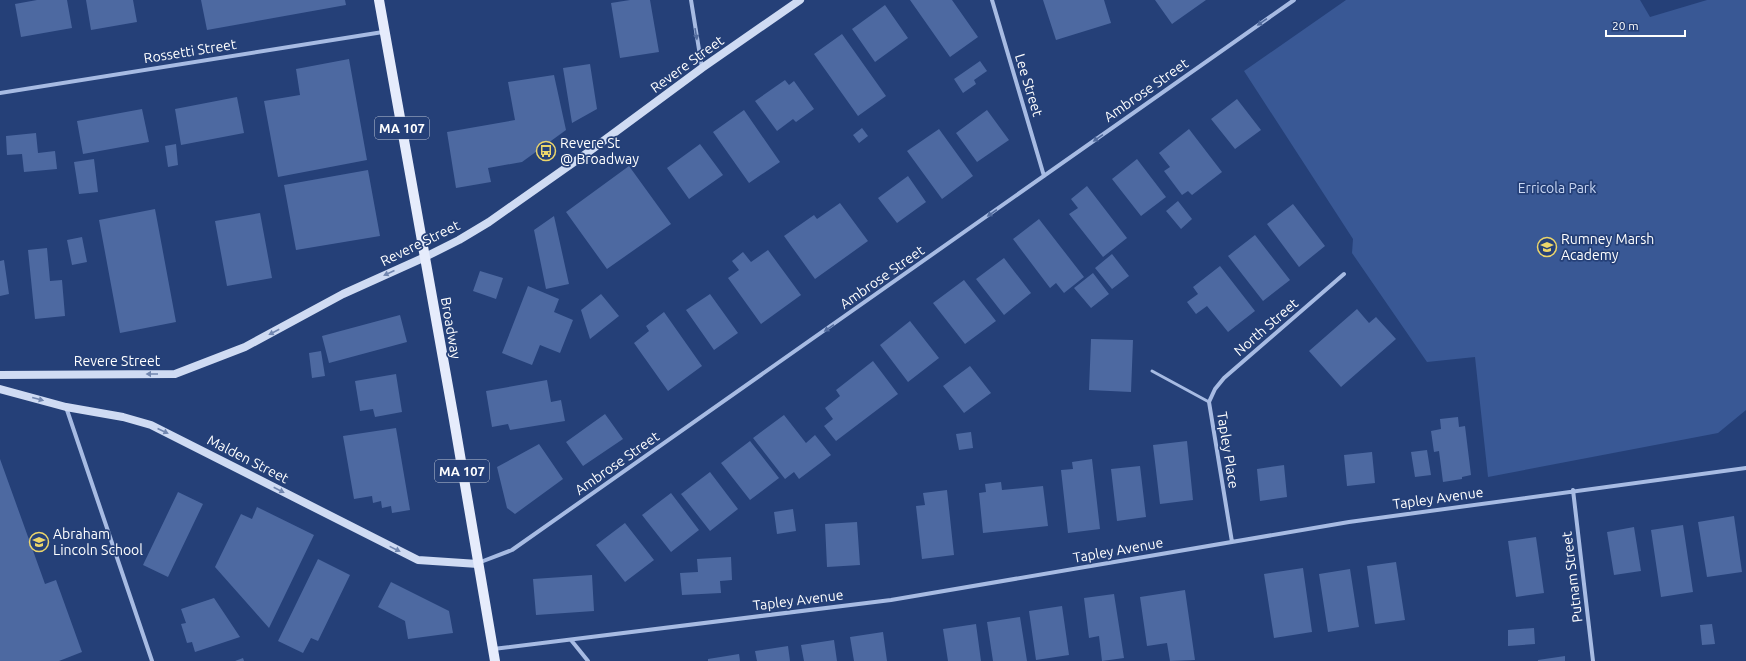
<svg xmlns="http://www.w3.org/2000/svg" width="1746" height="661" viewBox="0 0 1746 661" font-family="Ubuntu,sans-serif">
  <style>
    .green { fill: #395895 }
    .building { fill: #4d69a1 }
    .lines { fill: none; stroke-linecap: round; stroke-linejoin: round }
    .lane { stroke: #a7bbe3; stroke-width: 3 }
    .street { stroke: #a7bbe3; stroke-width: 4 }
    .secondary { stroke: #cfdbf3; stroke-width: 8 }
    .primary { stroke: #e6ecfc; stroke-width: 10 }
    .oneway { fill: #526b9d }
    .oneway2 { fill: #7186af }
    .labels { text-anchor: middle; dominant-baseline: central; stroke-width: 3.5; stroke-linejoin: round; paint-order: stroke }
    .shield { fill: #254078; stroke: #bec6d6; stroke-width: 1 }
    .shield-label { font-size: 13px; font-weight: bold; fill: #fff }
    .street-label { font-size: 14px; fill: #fff; stroke: #254078 }
    .poi-label { font-size: 14px; fill: #fff; stroke: #254078; text-anchor: start }
    .park-label { font-size: 14px; fill: #c9d7f3; stroke: #254078 }
  </style>
  <rect width="100%" height="100%" fill="#254078"/>
  <path class="green" d="M1346,0H1640L1650,17L1707,0H1746V410L1718,433L1488,477L1475,357L1427,362L1352,253L1353,239L1244,71Z"/>
  <path class="building" d="M37,0H67L72,28L21,37L15,4Z
    M86,0H133L137,22L91,30Z
    M201,0H345L346,5L207,30Z
    M630,0H650L659,52L620,58L611,3Z
    M910,0H952L978,37L950,57Z
    M1043,0H1104L1111,23L1056,40Z
    M1155,0H1206L1172,24Z
    M885,5L908,38L875,62L852,29Z
    M842,34L886,96L858,116L814,54Z
    M349,59L367,160L278,177L264,101L300,95L296,69Z
    M980,61L987,71L974,80L976,84L963,93L954,79Z
    M590,64L597,109L572,123L563,68Z
    M554,75L566,130L522,162L488,168L491,182L456,188L447,132L515,120L508,82Z
    M785,80L789,85L794,81L814,109L796,122L793,119L777,131L755,101Z
    M237,97L244,133L181,145L175,109Z
    M1237,99L1261,130L1235,149L1211,119Z
    M142,109L149,142L83,154L77,121Z
    M744,110L780,162L749,183L713,132Z
    M987,110L1009,140L977,162L956,133Z
    M862,128L868,136L859,143L853,135Z
    M939,129L973,176L942,199L907,151Z
    M1189,129L1222,172L1192,195L1188,191L1182,195L1164,171L1170,167L1159,153Z
    M36,133L38,153L55,151L57,169L24,172L22,154L7,155L6,136Z
    M176,144L178,165L168,167L165,146Z
    M700,144L723,175L689,199L667,168Z
    M94,159L98,192L79,194L74,162Z
    M1137,159L1166,197L1141,216L1112,179Z
    M629,166L671,224L607,269L566,212Z
    M368,170L380,236L296,250L284,185Z
    M908,176L926,202L897,223L878,198Z
    M1087,186L1127,238L1103,257L1069,214L1078,208L1071,199Z
    M1178,201L1192,219L1181,229L1166,211Z
    M840,203L868,241L815,279L784,236L814,215L817,219Z
    M1293,204L1325,246L1299,267L1267,224Z
    M155,209L176,322L120,333L99,220Z
    M260,213L272,278L227,286L215,221Z
    M554,216L569,284L546,289L534,230Z
    M1039,219L1084,277L1064,293L1056,283L1050,288L1013,239Z
    M1255,235L1290,280L1263,301L1228,256Z
    M82,237L87,262L72,265L67,240Z
    M47,248L50,281L62,280L65,316L35,319L28,250Z
    M768,250L801,295L761,324L728,278L739,270L732,261L743,252L751,262Z
    M1112,254L1129,276L1112,289L1095,268Z
    M1004,258L1031,293L1004,315L976,279Z
    M4,260L9,294L0,296V261Z
    M1220,266L1255,311L1228,332L1207,306L1196,314L1187,302L1198,294L1193,287Z
    M480,271L503,278L496,299L473,291Z
    M1093,273L1109,294L1091,308L1074,288Z
    M964,280L996,321L965,344L933,303Z
    M528,286L559,299L554,312L573,320L560,353L540,345L532,365L502,353Z
    M601,294L619,316L590,339L581,310Z
    M710,294L738,333L714,350L686,310Z
    M1357,309L1369,323L1376,317L1396,339L1341,387L1309,351Z
    M664,312L702,366L668,391L634,343L649,331L646,326Z
    M400,315L407,342L329,363L322,336Z
    M910,321L939,358L908,382L880,345Z
    M1091,339L1133,340L1131,392L1089,390Z
    M321,351L325,376L312,378L309,353Z
    M873,361L898,394L836,441L824,426L833,419L825,408L840,396L836,390Z
    M970,366L991,393L964,413L943,386Z
    M396,374L402,412L375,417L373,409L360,411L355,381Z
    M547,380L551,402L561,400L565,421L510,430L508,424L492,427L486,391Z
    M605,414L623,439L583,466L566,442Z
    M784,415L806,443L815,435L831,455L799,479L794,472L785,479L753,438Z
    M1458,417L1459,427L1465,426L1471,475L1462,477V479L1443,482L1439,451L1434,452L1431,431L1441,429L1440,419Z
    M396,428L410,510L392,513L391,506L382,508L381,501L373,503L372,496L354,499L343,436Z
    M971,432L973,448L959,450L956,434Z
    M750,441L779,478L750,500L721,463Z
    M1187,441L1193,500L1160,504L1153,445Z
    M539,444L563,479L515,514L507,508L497,467Z
    M1427,450L1431,475L1415,477L1411,452Z
    M1372,452L1375,483L1347,486L1344,455Z
    M0,459L45,584L56,580L82,652L59,661H0Z
    M1092,459L1100,529L1068,533L1061,470L1073,469L1072,462Z
    M1284,465L1287,497L1260,501L1257,469Z
    M1140,466L1146,517L1117,521L1111,469Z
    M710,472L738,509L710,531L681,494Z
    M1001,482L1002,490L1043,486L1048,526L983,533L979,493L986,492L985,484Z
    M947,490L954,555L922,559L916,506L925,505L923,493Z
    M178,492L203,504L168,577L143,565Z
    M671,493L699,530L671,552L642,515Z
    M257,507L314,535L269,628L215,567L241,514L252,519Z
    M793,509L796,531L777,534L774,512Z
    M1734,516L1742,572L1707,577L1698,522Z
    M857,522L860,565L827,567L825,524Z
    M625,523L654,560L625,582L596,545Z
    M1683,525L1693,592L1661,597L1651,530Z
    M1634,527L1641,571L1614,575L1607,532Z
    M1536,537L1544,593L1516,597L1508,541Z
    M731,557L732,580L720,581L721,593L682,595L680,573L698,572L697,559Z
    M318,559L350,575L318,641L311,638L303,653L278,641Z
    M1396,562L1405,620L1375,624L1367,566Z
    M1303,568L1312,632L1274,638L1264,574Z
    M1350,569L1359,627L1328,632L1319,574Z
    M592,575L594,611L536,615L533,579Z
    M391,582L449,611L453,633L408,639L405,621L378,607Z
    M1185,590L1195,660L1170,661L1167,643L1147,646L1140,597Z
    M1114,594L1124,658L1102,661L1099,636L1089,638L1084,598Z
    M214,598L240,637L195,652L192,642L187,643L181,624L186,623L181,609Z
    M1062,606L1069,655L1036,660L1029,611Z
    M1020,617L1027,661H993L987,622Z
    M976,624L981,661H948L943,629Z
    M1712,624L1715,644L1702,645L1700,625Z
    M1534,628L1535,644L1508,646V630Z
    M883,632L887,661H854L850,637Z
    M834,640L837,661H804L801,645Z
    M788,646L790,661H757L755,651Z
    M739,654L740,661H708V659Z
    M1565,656V661H1538V660Z
    M243,658L244,661H235Z"/>
  <g class="lines">
    <path class="lane" d="M1152,371L1209,402"/>
    <path class="street" d="M691,0L702,68
      M992,0L1044,176
      M0,93L383,32
      M66,407L152,661
      M1573,490L1593,661
      M1232,542L1209,402L1215,389L1224,378L1344,274
      M478,563L512,550L1294,0
      M571,640L588,661
      M493,649L891,600L1349,522L1746,468"/>
    <path class="secondary" d="M0,375L175,374L245,347L343,294L425,257L459,240L489,222L587,153L702,68L800,0
      M0,389L66,407L123,417L151,425L418,560L478,564"/>
    <path class="primary" d="M379,0L454,420L495,661"/>
  </g>
  <defs><path id="oneway-solid" d="M-6-.8H1V-3.2L6.5 0L1 3.2V.8H-6Z"/></defs>
  <g class="oneway">
    <use href="#oneway-solid" transform="translate(1262 22) rotate(145)"/>
    <use href="#oneway-solid" transform="translate(696 34) rotate(80)"/>
    <use href="#oneway-solid" transform="translate(1098 138) rotate(145)"/>
    <use href="#oneway-solid" transform="translate(992 213) rotate(145)"/>
    <use href="#oneway-solid" transform="translate(829 328) rotate(145)"/>
  </g>
  <g class="oneway2">
    <use href="#oneway-solid" transform="translate(389 273) rotate(156)"/>
    <use href="#oneway-solid" transform="translate(274 332) rotate(152)"/>
    <use href="#oneway-solid" transform="translate(152 374) rotate(180)"/>
    <use href="#oneway-solid" transform="translate(38 399) rotate(15)"/>
    <use href="#oneway-solid" transform="translate(163 431) rotate(25)"/>
    <use href="#oneway-solid" transform="translate(279 490) rotate(27)"/>
    <use href="#oneway-solid" transform="translate(395 549) rotate(26)"/>
  </g>
  <defs>
    <g id="bus-ring" transform="scale(1)"><circle r="9.5" fill="#254078" stroke="#ecd56b" stroke-width="1.5"/><path d="M-5-6H5V4H4V6H2V4H-2V6H-4V4H-5ZM-3.5-4V0h7V-4ZM-3.5 1.2v1.5H-2V1.2ZM2 1.2v1.5H3.5V1.2Z" fill="#ecd56b"/></g>
    <g id="school-ring" transform="scale(1)"><circle r="9.5" fill="#254078" stroke="#ecd56b" stroke-width="1.5"/><path d="M0-5L7-2L0 1L-7-2ZM-4 1L0 2.5L4 1V4Q0 6-4 4Z" fill="#ecd56b"/></g>
  </defs>
  <g fill-rule="evenodd">
    <use href="#bus-ring" x="546" y="151"/>
    <use href="#school-ring" x="1547" y="247"/>
    <use href="#school-ring" x="39" y="542"/>
  </g>
  <g class="labels">
    <g class="shield">
      <rect x="375" y="117" width="54" height="22" rx="3"/>
      <rect x="435" y="460" width="54" height="22" rx="3"/>
    </g>
    <g class="shield-label">
      <text x="402" y="128">MA 107</text>
      <text x="462" y="471">MA 107</text>
    </g>
    <g class="street-label">
      <text transform="translate(190 51) rotate(-9)">Rossetti Street</text>
      <text transform="translate(687 64) rotate(-36)">Revere Street</text>
      <text transform="translate(1029 85) rotate(73)">Lee Street</text>
      <text transform="translate(1146 90) rotate(-35)">Ambrose Street</text>
      <text transform="translate(420 243) rotate(-26)">Revere Street</text>
      <text transform="translate(882 277) rotate(-35)">Ambrose Street</text>
      <text transform="translate(1266 327) rotate(-41)">North Street</text>
      <text transform="translate(451 328) rotate(80)">Broadway</text>
      <text x="117" y="361">Revere Street</text>
      <text transform="translate(1228 450) rotate(81)">Tapley Place</text>
      <text transform="translate(248 459) rotate(27)">Malden Street</text>
      <text transform="translate(617 463) rotate(-35)">Ambrose Street</text>
      <text transform="translate(1438 498) rotate(-8)">Tapley Avenue</text>
      <text transform="translate(1118 550) rotate(-10)">Tapley Avenue</text>
      <text transform="translate(1572 577) rotate(-97)">Putnam Street</text>
      <text transform="translate(798 600) rotate(-7)">Tapley Avenue</text>
    </g>
    <g class="poi-label">
      <text x="560" y="143">Revere St<tspan x="560" dy="16">@ Broadway</tspan></text>
      <text x="1561" y="239">Rumney Marsh<tspan x="1561" dy="16">Academy</tspan></text>
      <text x="53" y="534">Abraham<tspan x="53" dy="16">Lincoln School</tspan></text>
    </g>
    <g class="park-label">
      <text x="1557" y="188">Erricola Park</text>
    </g>
  </g>
  <path d="M1606 30v6h79v-6" fill="none" stroke="#ffffff" stroke-width="2"/>
  <text x="1612" y="30" font-size="12" fill="#ffffff" stroke="#254078" stroke-width="3" paint-order="stroke">20 m</text>
</svg>
